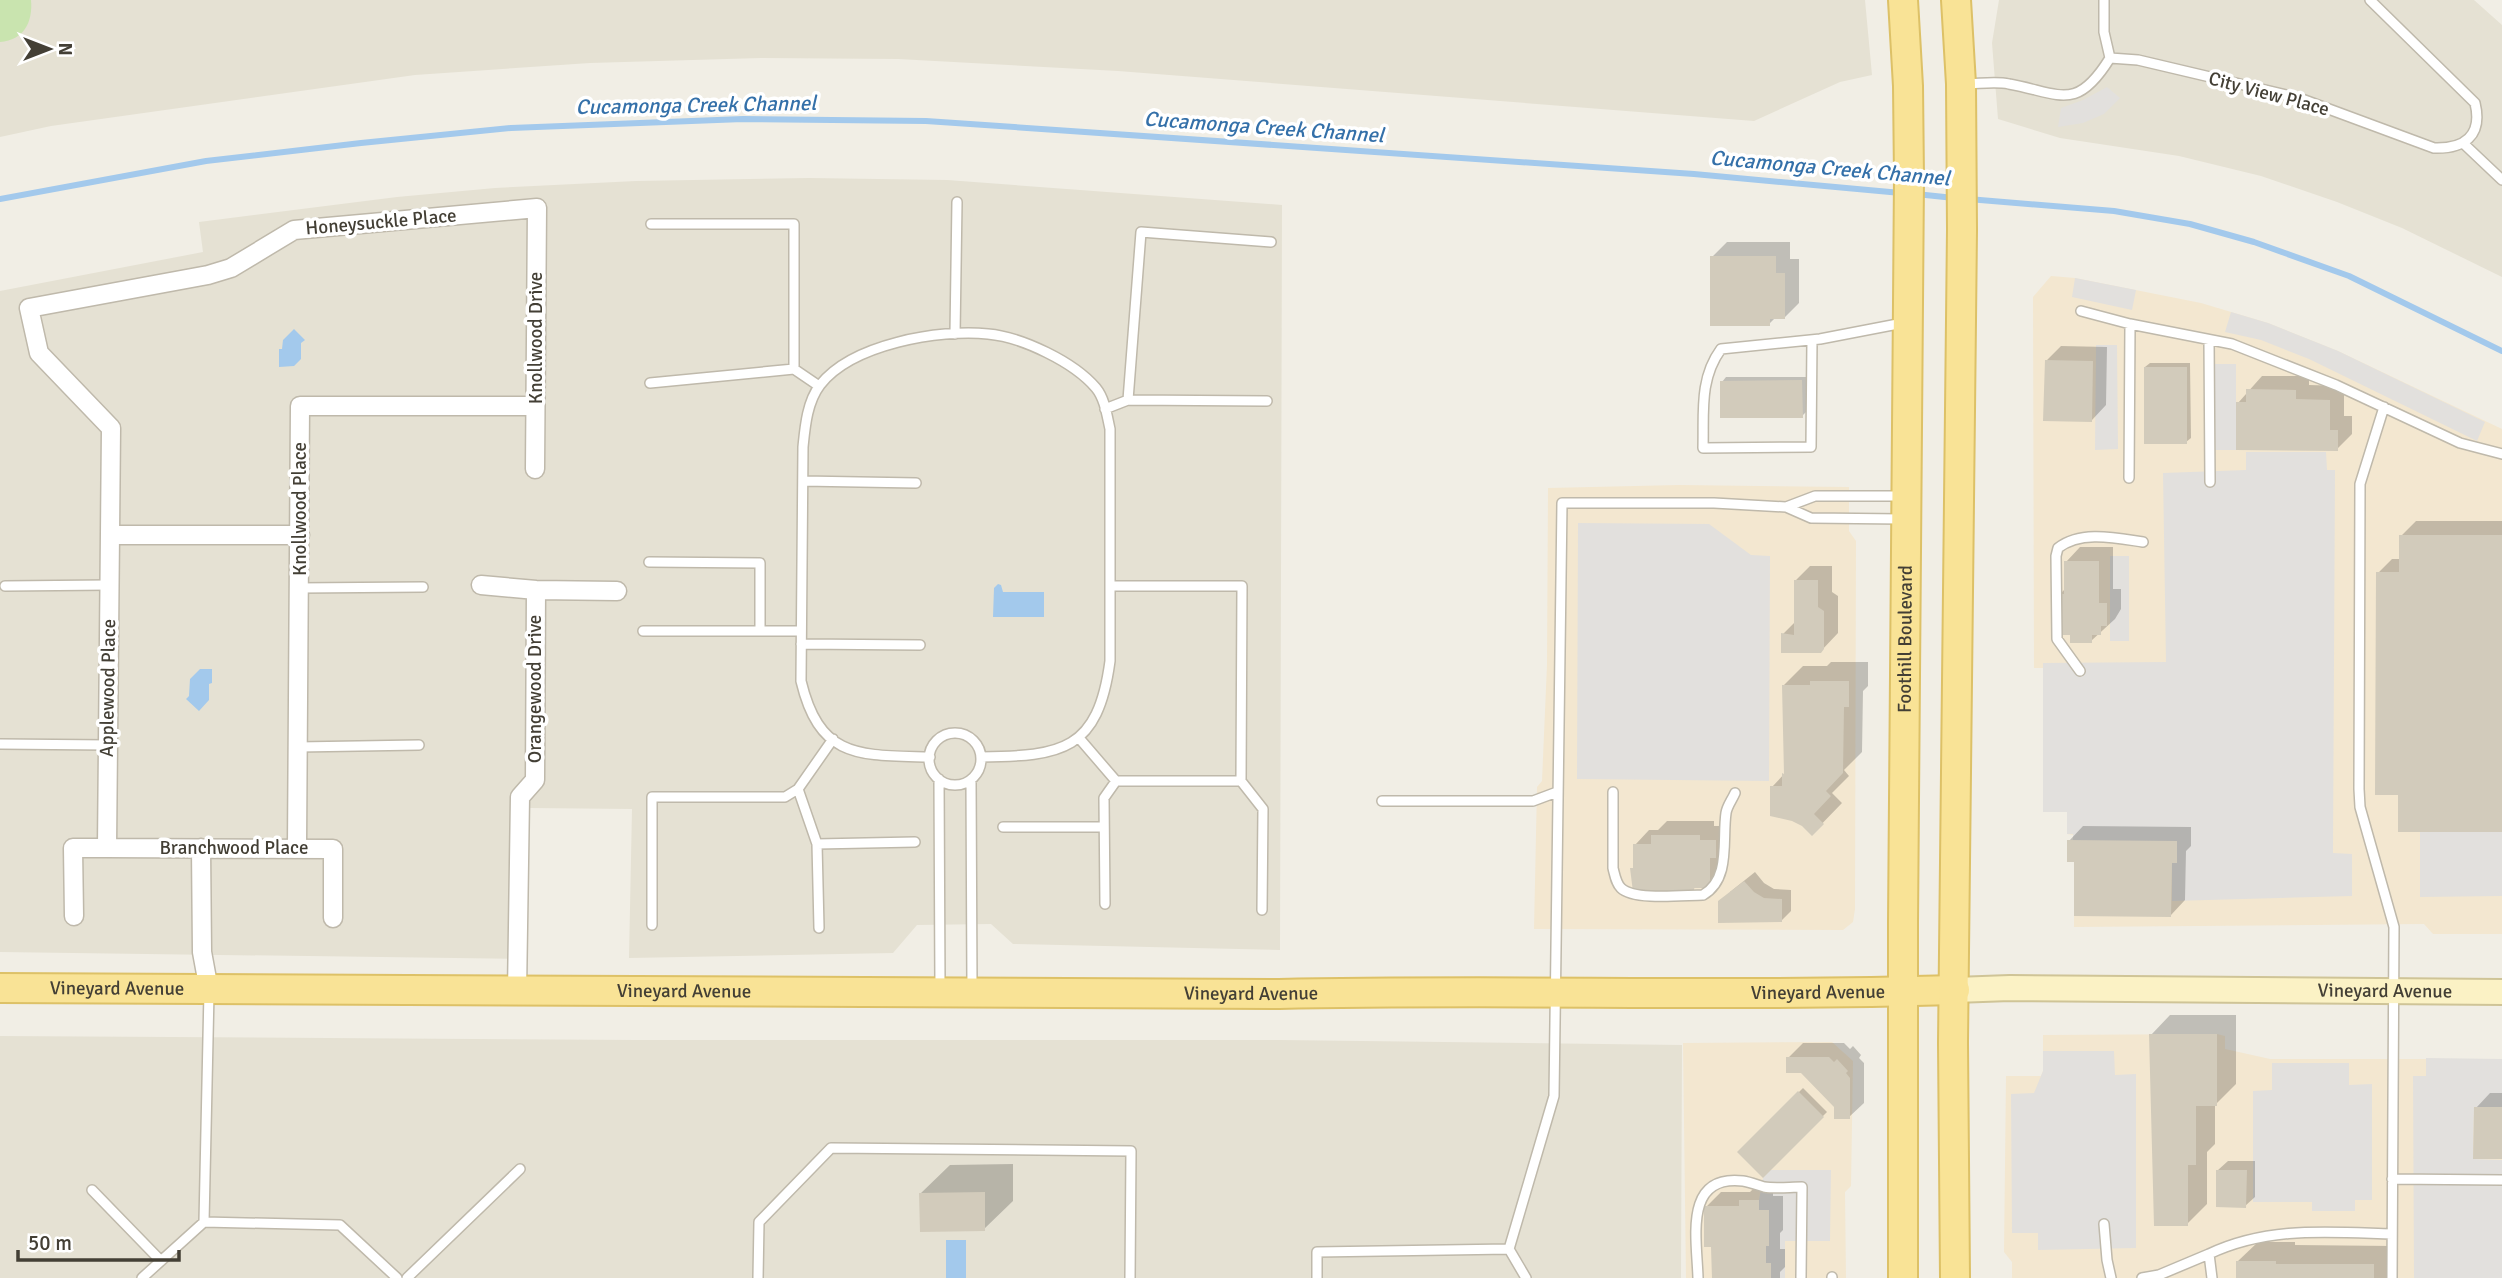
<svg xmlns="http://www.w3.org/2000/svg" width="2502" height="1278" viewBox="0 0 2502 1278" font-family="Signika,sans-serif">
  <style>
    .residential { fill: #e5e1d3 }
    .commercial { fill: #f3e7d0 }
    .green { fill: #c9e4af }
    .parking { fill: #e2e0dd }
    .water { fill: #a3c9ec }
    .shadow { fill: #0003 }
    .lines { fill: none; stroke-linecap: round; stroke-linejoin: round }
    .stream { stroke: #a3c9ec; stroke-width: 6 }
    .building { fill: #d2cbbb }
    .lane-casing { stroke: #bfb9ab; stroke-width: 12 }
    .street-casing { stroke: #bfb9ab; stroke-width: 21 }
    .secondary-casing { stroke: #cfc497; stroke-width: 28 }
    .primary-casing { stroke: #ddc167; stroke-width: 32 }
    .lane { stroke: #fff; stroke-width: 9 }
    .street { stroke: #fff; stroke-width: 18 }
    .secondary { stroke: #fbf2c5; stroke-width: 24 }
    .primary { stroke: #f9e396; stroke-width: 28 }
    .labels { text-anchor: middle; dominant-baseline: central; stroke-width: 7; stroke-linejoin: round; paint-order: stroke }
    .street-label { font-size: 19px; fill: #433f35; stroke: #fff }
    .water-label { font-size: 21px; font-style: italic; fill: #3470a9; stroke: #fff }
  </style>
  <rect width="100%" height="100%" fill="#f1eee5"/>
  <path class="residential" d="M0,0H1865L1872,75L1840,82L1754,121L1118,71L898,59L761,58L590,63L415,75L51,126L0,137Z
    M1999,0H2474L2502,25V277L2402,228L2337,202L2261,176L2179,156L2060,138L1998,119L1992,43Z
    M809,178L947,180L1282,205L1280,950L1013,944L991,924L917,925L893,953L629,958L632,809L530,808L527,959L0,952V291L203,252L199,222L397,197L495,188L636,181Z
    M0,1036L636,1040H1280L1682,1045L1681,1278H0Z"/>
  <path class="commercial" d="M2051,276L2075,278L2201,303L2268,323L2338,351L2502,429V934H2433L2424,924L2074,927V862H2067V840H2073V835L2067,834V812H2043V668H2034L2033,297Z
    M1679,485L1849,487V531L1856,541L1855,909L1853,922L1843,930L1534,929L1537,787L1542,781L1547,665L1548,488Z
    M2217,1034L2225,1036V1049L2270,1059H2502V1278H2012V1262L2004,1252L2006,1076H2041L2043,1071V1035Z
    M1832,1042L1853,1061L1851,1186L1845,1192L1846,1278H1686L1683,1043Z"/>
  <path class="green" d="M0,0H31C33,22 24,40 0,42Z"/>
  <path class="parking" d="M2107,87L2120,98L2104,114L2083,123L2058,127L2061,108L2083,100Z
    M2075,278L2136,290L2132,310L2072,297Z
    M2231,312L2268,323L2338,351L2485,422L2477,441L2309,359L2261,340L2225,332Z
    M2096,345H2117L2118,449L2095,450Z
    M2214,364H2236V450H2214Z
    M2246,452H2326L2327,470H2335L2333,853L2352,854V896L2172,901V863L2073,841V834H2067V812H2043V663L2166,662L2163,473L2246,470Z
    M1578,523L1709,524L1751,555L1770,556L1769,781L1577,779Z
    M2110,556H2129V641H2110Z
    M2420,832H2502V896L2420,897Z
    M2043,1051H2114L2115,1075L2136,1074V1248L2038,1250V1233H2012L2011,1094L2034,1093L2043,1071Z
    M2426,1058L2502,1059V1107H2474L2473,1159L2502,1160V1278H2414L2413,1076H2426Z
    M2272,1063H2349V1085L2372,1084V1200H2355V1211H2312V1202H2253V1091L2272,1090Z
    M1770,1170H1831L1830,1241H1785V1278H1771L1766,1263V1246H1769V1210H1759V1200L1763,1178Z"/>
  <path class="water" d="M294,329L305,340L301,343V359L294,366L279,367V349H282L283,340Z
    M998,584L1001,585L1003,592H1044V617H993L994,588Z
    M200,669H212V683L209,684V700L199,711L186,699L189,696L190,679Z
    M946,1240H966V1278H946Z"/>
  <path class="shadow" d="M1727,242H1790V259H1799V303L1785,317H1776L1769,324L1712,257Z
    M2061,346L2107,347L2106,405L2092,420L2046,361Z
    M2150,363H2190L2191,438L2186,442L2145,367Z
    M2262,376H2309V385L2344,386V416H2352V434L2337,449L2238,403Z
    M1726,377H1806V412L1802,416L1722,382Z
    M2416,521H2502V830L2400,793L2378,573L2392,559H2401V536Z
    M2080,547H2113V589H2121V609L2115,619L2091,641L2059,595L2066,588V562Z
    M1810,566H1832V592L1838,596V633L1821,651L1783,634L1796,621V580Z
    M1831,662H1868V686L1863,691L1862,752L1844,770L1849,776L1832,793L1842,803L1812,834L1772,787L1786,772L1783,686L1803,666H1827Z
    M1667,821H1714V826H1730V842L1724,848V871L1710,886H1696L1693,890L1632,869L1635,866V845L1649,830H1658Z
    M2083,826L2191,827V846L2186,851L2185,900L2171,915L2076,860L2069,841Z
    M1755,872L1764,883L1774,889L1791,890V911L1782,920L1730,892Z
    M2170,1015H2236V1084L2215,1105V1144L2207,1152V1204L2187,1224L2151,1035Z
    M1803,1043H1844L1850,1049L1853,1046L1861,1055L1859,1058L1864,1063V1103L1849,1117L1788,1058Z
    M1803,1088L1827,1112L1763,1176L1739,1152Z
    M2490,1093H2502V1157L2476,1108Z
    M2228,1161H2255V1197L2245,1206L2218,1170Z
    M1013,1164V1201L984,1229L921,1193L950,1165Z
    M1756,1186H1773V1196H1783V1230L1780,1233V1249H1785V1267L1780,1272V1278H1713V1245L1706,1207L1721,1192H1750Z
    M2258,1242H2295V1245L2393,1246V1278H2238V1261Z"/>
  <g class="lines">
    <path class="stream" d="M1916,194L1954,198
      M0,199L206,161L361,143L511,128L743,119L926,121L1694,174L1901,193
      M1968,199L2114,211L2190,224L2254,242L2349,276L2502,351"/>
  </g>
  <path class="building" d="M1710,256H1776V273H1785V319H1770V326H1710Z
    M2045,360L2093,361L2092,422L2043,421Z
    M2144,367H2187V444H2144Z
    M1802,380L1803,418H1720V381Z
    M2246,389L2296,390V399L2330,400V430H2338V451L2236,450V402H2246Z
    M2399,535H2502V832H2398V795H2375L2376,572H2399Z
    M2064,561H2099V603H2107V626H2101V635H2092V643H2070V635H2061L2057,594H2064Z
    M1794,580H1818V607L1824,611V649L1821,653H1781V633L1794,635Z
    M1810,681H1849V707H1844L1843,773L1826,791L1831,796L1814,814L1824,824L1812,836L1802,826L1792,821L1770,816V786H1782V773L1784,774L1782,685H1810Z
    M1651,835H1700V840H1716V858H1710V888H1694V891L1633,892L1630,868H1633V844H1651Z
    M2067,840L2177,841V863H2172L2171,917L2074,916V862H2067Z
    M1744,881L1754,892L1764,898L1782,899V922L1718,923V901Z
    M2149,1034H2217V1106H2196V1165H2188V1226H2154Z
    M1786,1057H1829L1834,1062L1837,1059L1848,1071L1846,1073L1850,1078V1119H1834V1107L1801,1073H1786Z
    M1798,1091L1824,1117L1763,1178L1737,1152Z
    M2474,1107H2502V1159H2473Z
    M2216,1170H2247L2246,1208L2216,1207Z
    M985,1192V1231L920,1232L919,1193Z
    M1739,1200H1759V1210H1769V1246H1766V1263H1771V1278H1712L1711,1247H1704V1206H1739Z
    M2236,1261H2276V1264H2374V1278H2236Z"/>
  <g class="lines">
    <g class="lane-casing">
      <path id="lane" d="M2110,58L2138,60L2299,98L2434,148C2464,149 2483,136 2475,103L2370,0
        M1965,84C1979,84 1995,81 2009,84C2060,93 2076,113 2110,58L2104,32V0
        M2464,144L2502,180
        M2081,311L2130,324L2232,344L2336,385L2460,443L2502,454
        M955,334L957,202
        M1812,340L1811,447L1703,448C1704,413 1699,379 1721,349L1820,339L1903,323
        M2209,341L2210,482
        M794,369L819,386
        M650,383L794,369V224H651
        M1128,400L1267,401
        M2384,407L2360,484L2359,789L2360,807L2394,927L2392,1278
        M1105,409L1128,400L1141,232L1271,242
        M2129,478L2130,324
        M803,481L916,483
        M1786,507L1815,496H1904
        M649,562L760,563V631
        M5,586L109,585
        M1110,586H1242L1241,781
        M299,588L423,587
        M643,631H801
        M801,644L920,645
        M2080,671L2057,639L2056,556L2058,548C2081,530 2116,538 2143,542
        M929 759a26 26 0 1 1 52 0a26 26 0 1 1-52 0Z
        M1079,738L1116,781H1241L1263,809L1262,910
        M0,744L108,745
        M298,747L419,745
        M930,757C860,755 820,760 801,681L803,447C805,427 807,402 820,385C852,344 939,329 988,334C1022,337 1074,362 1096,388C1105,399 1107,416 1110,429V661C1098,751 1062,756 981,757
        M939,779L940,988
        M971,780L972,988
        M1613,792V868C1615,876 1616,883 1621,888C1634,901 1685,895 1703,895C1731,879 1722,840 1726,813C1727,806 1732,800 1735,793
        M1382,801H1533L1557,792
        M1003,827H1104
        M817,844L915,842
        M1105,904L1104,798L1116,781
        M652,925V797H785L798,789
        M819,928L817,844L798,789L833,739
        M2392,1179L2502,1180
        M92,1190L161,1261
        M204,1222L209,992
        M2104,1224L2107,1260L2111,1278
        M1509,1249L1554,1096L1562,503H1714L1786,507L1811,518L1902,519
        M1832,1277V1278
        M142,1278L204,1222L340,1225L397,1278
        M407,1278L520,1169
        M758,1278L759,1222L831,1148L1131,1151L1130,1278
        M1317,1278V1252L1509,1249L1526,1278
        M1698,1278C1697,1239 1683,1174 1743,1181C1750,1182 1757,1185 1764,1187C1776,1189 1790,1187 1802,1187L1801,1277
        M2142,1278L2159,1275L2209,1254
        M2212,1278L2209,1254C2268,1226 2328,1232 2392,1234"/>
    </g>
    <g class="street-casing">
      <path id="street" d="M110,535H300
        M481,585L536,590L617,591
        M297,847L300,406H535
        M107,848L333,849V918
        M201,848L202,952L209,990
        M74,916L73,848H107L111,428L39,353L29,308L208,275L231,268L294,230L537,208L535,469
        M517,992L520,797L535,780L536,590"/>
    </g>
    <g class="secondary-casing">
      <g id="secondary">
        <path id="s1" d="M1955,990L2010,988L2502,992"/>
      </g>
    </g>
    <g class="primary-casing">
      <g id="primary">
        <path id="s2" d="M0,988L1279,994C1504,989 1730,997 1955,990"/>
        <path id="s3" d="M1903,1278V924L1909,178L1908,86L1903,0"/>
        <path d="M1955,1278L1953,1043L1962,230L1961,84L1956,0"/>
      </g>
    </g>
    <use href="#lane" class="lane"/>
    <use href="#street" class="street"/>
    <use href="#secondary" class="secondary"/>
    <use href="#primary" class="primary"/>
  </g>
  <g class="labels">
    <g class="street-label">
      <text transform="translate(2269 94) rotate(15)">City View Place</text>
      <text transform="translate(381 222) rotate(-5)">Honeysuckle Place</text>
      <text transform="translate(536 338) rotate(-90)">Knollwood Drive</text>
      <text transform="translate(300 509) rotate(-90)">Knollwood Place</text>
      <text stroke="none"><textPath href="#s3" startOffset="639">Foothill Boulevard</textPath></text>
      <text transform="translate(108 688) rotate(-89)">Applewood Place</text>
      <text transform="translate(535 689) rotate(-90)">Orangewood Drive</text>
      <text x="234" y="848">Branchwood Place</text>
      <text stroke="none"><textPath href="#s2" startOffset="117">Vineyard Avenue</textPath></text>
      <text stroke="none"><textPath href="#s2" startOffset="684">Vineyard Avenue</textPath></text>
      <text stroke="none"><textPath href="#s2" startOffset="1818">Vineyard Avenue</textPath></text>
      <text stroke="none"><textPath href="#s1" startOffset="430">Vineyard Avenue</textPath></text>
      <text stroke="none"><textPath href="#s2" startOffset="1251">Vineyard Avenue</textPath></text>
    </g>
    <g class="water-label">
      <text transform="translate(696 105) rotate(-1)">Cucamonga Creek Channel</text>
      <text transform="translate(1264 127) rotate(4)">Cucamonga Creek Channel</text>
      <text transform="translate(1830 168) rotate(5)">Cucamonga Creek Channel</text>
    </g>
  </g>
  <g transform="translate(49 49) rotate(90)" stroke="#ffffff" stroke-width="5" paint-order="stroke">
  <path d="M0-5L12 26L0 18L-12 26Z" fill="#433f35"/>
  <text y="-10" font-size="19" font-weight="bold" text-anchor="middle" fill="#433f35">N</text>
  </g>
  <path d="M18 1250v10h161v-10" fill="none" stroke="#433f35" stroke-width="3.5"/>
  <text x="28" y="1250" font-size="21" fill="#433f35" stroke="#ffffff" stroke-width="5" paint-order="stroke">50 m</text>
</svg>
